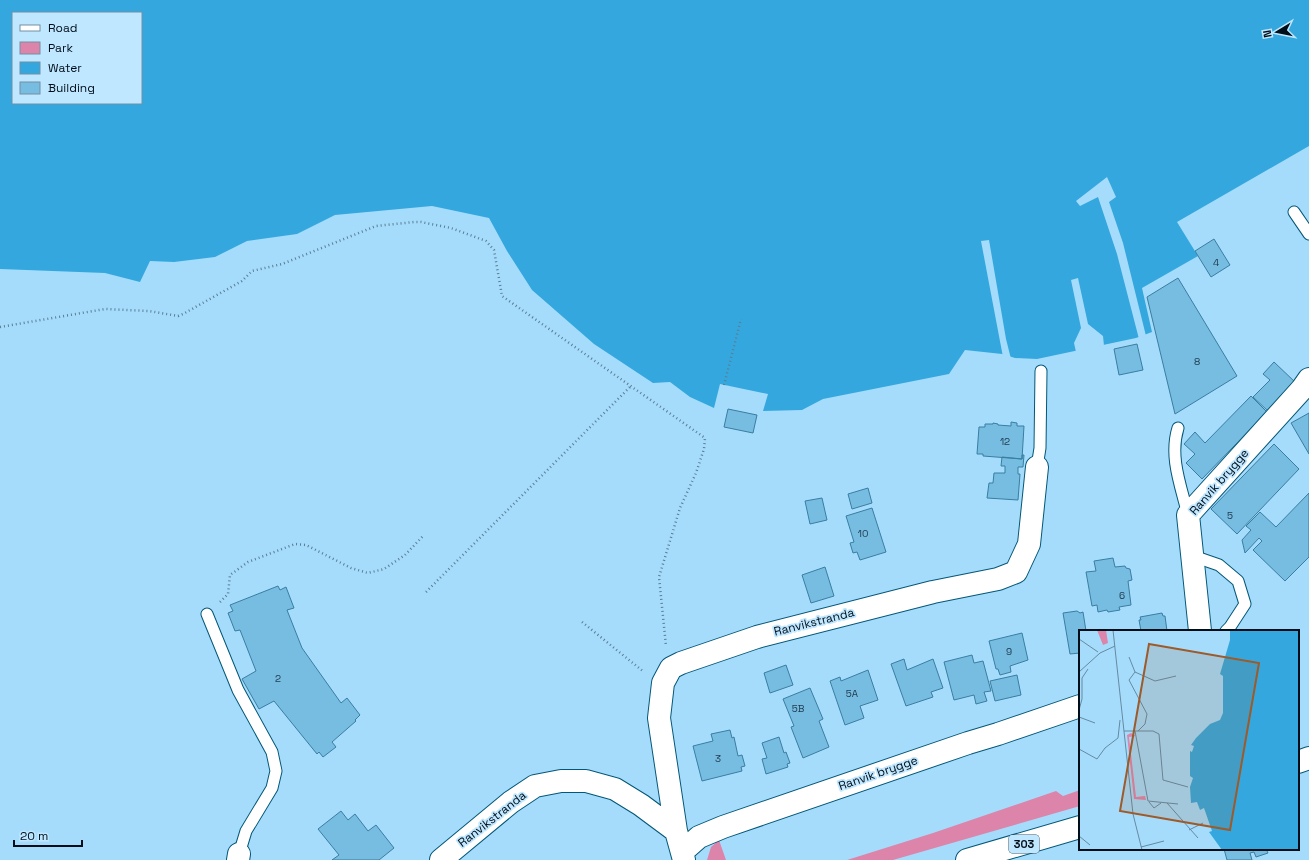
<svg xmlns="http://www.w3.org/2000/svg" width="1309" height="860" viewBox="0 0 1309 860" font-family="'Space Grotesk',sans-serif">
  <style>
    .green { fill: #dd84aa }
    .water { fill: #34a8de; fill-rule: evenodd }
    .pier { fill: #a6dcfb }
    .building { fill: #77bce1; stroke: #397ea1 }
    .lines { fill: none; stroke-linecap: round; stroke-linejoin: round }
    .service-casing { stroke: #035778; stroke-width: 13 }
    .minor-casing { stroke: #035778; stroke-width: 24 }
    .primary-casing { stroke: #035778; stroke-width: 24 }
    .path { stroke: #5a7e94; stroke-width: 2.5; stroke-dasharray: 1 3; stroke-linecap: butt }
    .service { stroke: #fff; stroke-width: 11 }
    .minor { stroke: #fff; stroke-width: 22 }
    .primary { stroke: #fff; stroke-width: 22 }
    .labels { text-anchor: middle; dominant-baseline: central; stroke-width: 3.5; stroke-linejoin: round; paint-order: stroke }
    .number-label { font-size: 10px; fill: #1e3a4b }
    .shield { fill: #bfe7ff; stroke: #394f5e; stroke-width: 1 }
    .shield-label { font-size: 11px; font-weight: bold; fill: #000e19 }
    .street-label { font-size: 12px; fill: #000e19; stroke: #bfe7ff }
    .inset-river { fill: none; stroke: #34a8de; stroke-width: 2 }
    .inset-road { fill: none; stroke: #648aa1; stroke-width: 1 }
    .view { fill: #9d5a2a; fill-opacity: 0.15; stroke: #9d5a2a; stroke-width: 2 }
    .inset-edge { fill: none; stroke: #000e19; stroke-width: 2 }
  </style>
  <rect width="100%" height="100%" fill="#a6dcfb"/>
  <path class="green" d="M1080,790V806L893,860H847L933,833L1056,791L1063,796Z
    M719,840L726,860H707L711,847Z"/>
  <path class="water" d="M0,0H1309V146L1177,222L1198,256L1142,288L1152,332L1136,338L1037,359L1015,358L1002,354L965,350L949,374L823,399L802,410L763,411L768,394L720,384L714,408L690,397L670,382L653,383L594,344L532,290L507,251L489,218L432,206L335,215L297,234L247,241L215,257L174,262L150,261L140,282L105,273L0,269ZM13,13H141V103H13Z"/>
  <path class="pier" d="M1107,177L1116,197L1109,202L1123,243L1146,336L1139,339L1117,254L1098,197L1080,206L1076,201Z
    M989,240L1006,339L1011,359L1003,357L981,241Z
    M1078,278L1088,324L1103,336L1104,346L1076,352L1074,343L1081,328L1071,280Z"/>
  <path class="building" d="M1214,239L1230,265L1211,277L1195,251Z
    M1178,278L1237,376L1175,414L1147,297Z
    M1137,344L1143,370L1119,375L1114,349Z
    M1274,362L1295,382L1268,411L1253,397L1270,380L1263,374Z
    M1251,396L1267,412L1202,479L1186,463L1195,454L1184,444L1195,432L1205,443Z
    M728,409L757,415L753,433L724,427Z
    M1309,413V454L1291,423Z
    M1011,422L1017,423V426H1024L1022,459L983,456V454H977L979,427H985V424H993V423L998,424V425L1011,426Z
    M1274,444L1299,469L1237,534L1211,509Z
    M1022,455H1024L1023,467H1018V474H1020L1018,500L987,498L989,483H993L994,473H1005V466H1001L1002,457L1022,459Z
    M868,488L872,503L852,509L848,494Z
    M1309,493V557L1285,581L1253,550L1262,541L1259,538L1245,553L1242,540L1251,530L1246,526L1260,512L1276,527Z
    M822,498L827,520L810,524L805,501Z
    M872,508L886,552L860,560L857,552L853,553L850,543L854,542L846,516Z
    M1113,558L1115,567L1125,566L1126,568L1130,569L1132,580L1128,581L1131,605L1119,607L1120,610L1108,612L1107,610L1098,612L1097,605L1092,606L1086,572L1096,571L1094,561Z
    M825,567L834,596L811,603L802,575Z
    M278,586L280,590L286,587L294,608L287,610L302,648L341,703L347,698L360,715L355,720L356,721L332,742L336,747L323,757L319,752L317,754L274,701L259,709L242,679L256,671L240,630L235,631L228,613L233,611L230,605Z
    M1077,611L1080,613L1083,612L1086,631H1080V653L1070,654L1063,613Z
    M1162,613L1163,616H1165L1167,631H1141L1139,620H1141L1140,617Z
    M1022,633L1028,660L1010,666L1011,672L1000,675L998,669H996L989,641Z
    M972,655L974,663L983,661L991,691L984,692L987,701L976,704L974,695L954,700L944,662Z
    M904,659L907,670L933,659L943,688L931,692L933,697L906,706L891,664Z
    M786,665L793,685L770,693L764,673Z
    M868,670L878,700L860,706L864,718L845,725L830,681L840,677L841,681Z
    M1017,675L1021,695L995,701L990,681Z
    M810,688L823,719L819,721L829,747L803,758L791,727L794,726L783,699Z
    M730,730L732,738L734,737L738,756L742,755L745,766L741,767L742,771L702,781L693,746L713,741L711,734Z
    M779,737L784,753L786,752L790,763L787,764L788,767L766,774L762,759L767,758L762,743Z
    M341,811L348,820L355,814L368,831L376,825L394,848L379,860H332L339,855L318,829Z
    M1224,849H1266L1268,853L1256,857L1254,852L1250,853L1252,860H1227Z"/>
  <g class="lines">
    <g class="service-casing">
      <path id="service" d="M1294,212L1309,234
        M1178,428C1169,457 1181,486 1188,515
        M1037,467L1040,448L1041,371
        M1193,556L1219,565L1238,581L1245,604L1230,627L1226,631
        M207,614L238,690L272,752L276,771L272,788L246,831L239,854"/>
    </g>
    <g class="minor-casing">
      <path id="minor" d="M1200,631L1188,515L1302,389L1309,379
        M682,852L699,837L723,827L968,743L998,734L1080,706
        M238,860L239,854
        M441,860L511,802L535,786L561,781H586L615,789L641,805L676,831
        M684,860L676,831L659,718L663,683L671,668L681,663L757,637L933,592L998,579L1016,572L1029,544L1037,467"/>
    </g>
    <g class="primary-casing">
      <path id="primary" d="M1298,762L1309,758
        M967,860L1080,827"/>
    </g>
    <path class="path" d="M0,327L105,309L149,311L178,316L183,314L242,281L252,271L282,264L376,226L414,222H421L451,228L486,241L494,250L502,296L705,438L704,449L696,473L680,508L659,577L666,646
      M724,385L741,319
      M426,592L631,386
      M220,602L228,594L230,575L248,562L295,544L306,545L351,568L368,573L384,569L405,555L424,535
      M582,622L644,672"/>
    <use href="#service" class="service"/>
    <use href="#minor" class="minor"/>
    <use href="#primary" class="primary"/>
  </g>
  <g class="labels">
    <g class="number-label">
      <text x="1216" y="262">4</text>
      <text x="1197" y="361">8</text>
      <text x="1005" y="441">12</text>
      <text x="1230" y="515">5</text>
      <text x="863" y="533">10</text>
      <text x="1122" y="595">6</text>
      <text x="1009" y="651">9</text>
      <text x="278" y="678">2</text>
      <text x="852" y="693">5A</text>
      <text x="798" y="708">5B</text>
      <text x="718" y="758">3</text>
    </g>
    <rect class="shield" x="1009" y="835" width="30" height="18" rx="3"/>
    <g class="shield-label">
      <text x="1024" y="844">303</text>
    </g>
    <g class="street-label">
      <text transform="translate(1219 482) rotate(-49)">Ranvik brygge</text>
      <text transform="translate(814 622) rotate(-14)">Ranvikstranda</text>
      <text transform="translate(878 773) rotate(-19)">Ranvik brygge</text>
      <text transform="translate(492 819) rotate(-38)">Ranvikstranda</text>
    </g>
  </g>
  <g transform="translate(1079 630)">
    <rect width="220" height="220" fill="#a6dcfb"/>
    <path d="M18,0H27L29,13L24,15ZM52,103L57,106L50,107L57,167L66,166L67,170L55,169L48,105Z" fill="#dd84aa"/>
    <path d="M151,0H220V220H143L130,202L133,201L125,178L121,180L118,172L112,173L111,157L114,148L111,146V121L113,122L115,116L112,115L117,108L131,94L141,90L144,83V46L141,44L151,10Z" fill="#34a8de"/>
    <path class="inset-river" d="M192,0L187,53L220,185"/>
    <path class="inset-road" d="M34,0L54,184L63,220M0,9L19,22M50,27L56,42M0,42L21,23L36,16M56,42L50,50L68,84L66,94L59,101M56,42L76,51L97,46M0,80L3,69V48L9,39M0,87L16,93M45,101H74L80,104L84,150L109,157M56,101L69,171L99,174M0,119L18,129L26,118L39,108L41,90M70,172L75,178L82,173M88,173L119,208M110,200L124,193M0,206L11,215M62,217L85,211"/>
    <path class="view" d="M70,14L180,33L151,200L41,181Z"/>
    <rect width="220" height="220" class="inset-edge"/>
  </g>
  <rect x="12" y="12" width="130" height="92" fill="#bfe7ff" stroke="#7390a3"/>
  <rect x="20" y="25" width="20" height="6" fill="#ffffff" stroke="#7390a3"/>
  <text x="48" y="32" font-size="12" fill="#000e19">Road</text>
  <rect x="20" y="42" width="20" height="12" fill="#dd84aa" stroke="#7390a3"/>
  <text x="48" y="52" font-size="12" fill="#000e19">Park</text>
  <rect x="20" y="62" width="20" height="12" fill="#34a8de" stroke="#7390a3"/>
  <text x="48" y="72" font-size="12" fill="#000e19">Water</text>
  <rect x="20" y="82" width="20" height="12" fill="#77bce1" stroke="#7390a3"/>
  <text x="48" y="92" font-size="12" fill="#000e19">Building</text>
  <g transform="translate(1277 32) rotate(260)" stroke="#bfe7ff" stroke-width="3" paint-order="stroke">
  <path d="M0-3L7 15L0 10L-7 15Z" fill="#000e19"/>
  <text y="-6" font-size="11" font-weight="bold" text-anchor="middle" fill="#000e19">N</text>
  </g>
  <path d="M14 840v6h68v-6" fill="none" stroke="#000e19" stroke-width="2"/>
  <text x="20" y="840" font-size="12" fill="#000e19" stroke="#bfe7ff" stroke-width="3" paint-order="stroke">20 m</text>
</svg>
